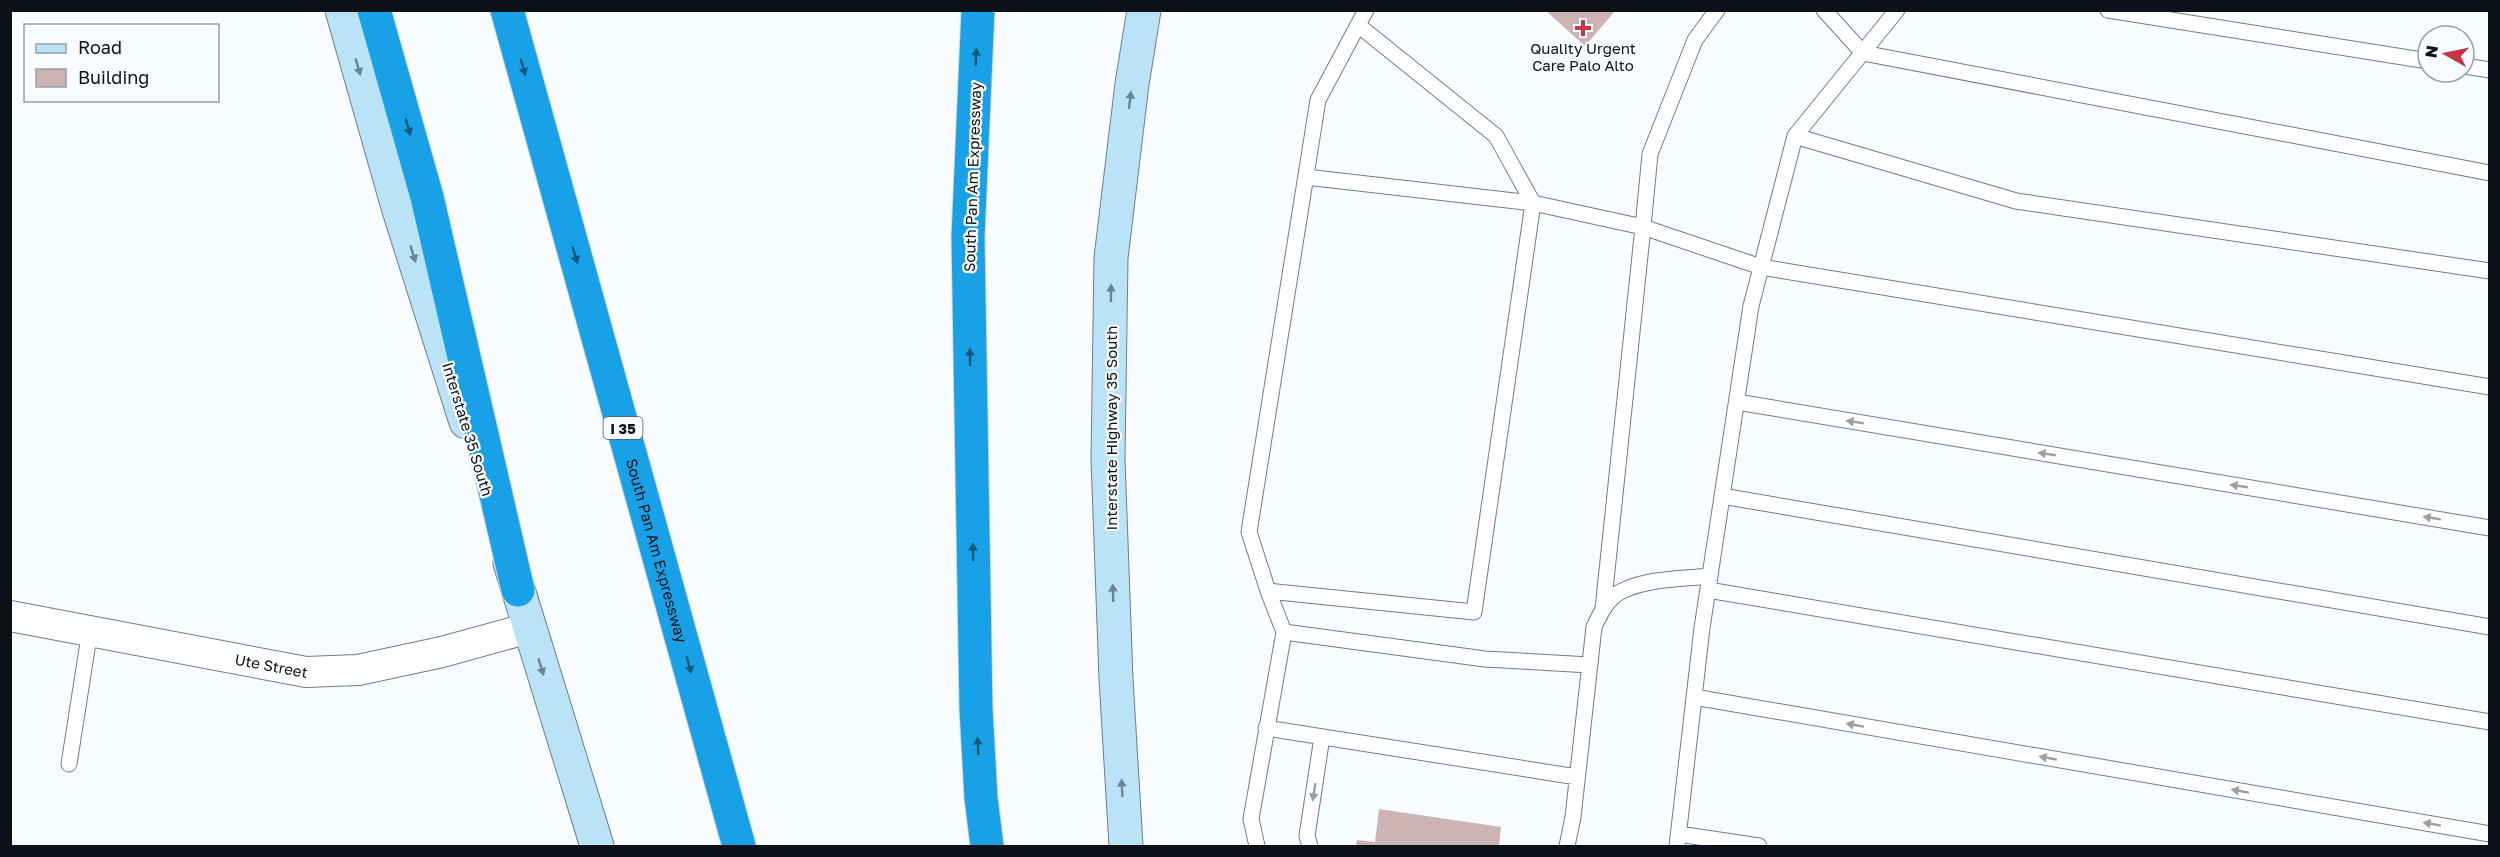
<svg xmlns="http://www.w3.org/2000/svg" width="2500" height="857" viewBox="0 0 2500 857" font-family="'Golos Text',sans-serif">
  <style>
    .building { fill: #ccb4b4 }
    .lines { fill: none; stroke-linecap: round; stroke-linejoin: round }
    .lane-casing { stroke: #6d7e8a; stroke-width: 17 }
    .street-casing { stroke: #6d7e8a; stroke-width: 32 }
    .secondary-casing { stroke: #6d7e8a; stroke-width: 35 }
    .highway-casing { stroke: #d8d9da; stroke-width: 35 }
    .lane { stroke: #fff; stroke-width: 15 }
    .street { stroke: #fff; stroke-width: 30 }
    .secondary { stroke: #bae3f8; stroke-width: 33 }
    .highway { stroke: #19a1e7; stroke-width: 33 }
    .oneway { fill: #12597e }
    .oneway2 { fill: #6b8492 }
    .oneway3 { fill: #9da0a2 }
    .poi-dot { fill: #c53545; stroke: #f8fcff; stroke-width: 2 }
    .labels { text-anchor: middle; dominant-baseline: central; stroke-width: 4.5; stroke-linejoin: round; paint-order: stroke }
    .shield { fill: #f8fcff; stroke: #52585c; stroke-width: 1.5 }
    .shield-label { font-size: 14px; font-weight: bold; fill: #0b1116 }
    .poi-label { font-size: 15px; fill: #0b1116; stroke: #f8fcff }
    .street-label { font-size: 15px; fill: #0b1116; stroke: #f8fcff }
  </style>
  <rect width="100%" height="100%" fill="#f8fcff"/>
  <path class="building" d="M1545,10H1616L1585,46Z
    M1379,809L1501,827L1499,846H1356L1357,840L1375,842Z"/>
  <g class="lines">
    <g class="lane-casing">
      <path id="lane" d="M1717,10L1695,40L1650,154L1643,227L1761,267L2490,387
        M1824,10L1863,53L2490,173
        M2108,10L2428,61
        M1358,25L1496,136L1533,203L1643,227L1603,609
        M2464,66L2490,70
        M1795,136L2016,201L2490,271
        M1737,402L2490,528
        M1722,496L2490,627
        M1708,590L2490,722
        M1268,591L1474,612L1533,203L1306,177
        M1284,632L1268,591L1249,532L1318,100L1366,10
        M1694,697L2490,834
        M1266,728L1577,777
        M69,764L90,630
        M1679,834L1759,846
        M1257,846L1251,819L1284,632L1485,659L1590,665
        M1310,846L1307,836L1322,737
        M1567,846L1573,817L1594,627C1600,614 1608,597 1622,591C1648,578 1683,579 1710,576
        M1677,846L1702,628L1751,306L1795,136L1897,10"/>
    </g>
    <g class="street-casing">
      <g id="street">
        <path id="s1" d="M10,616L306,672L358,670L442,652L529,628"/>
      </g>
    </g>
    <g class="secondary-casing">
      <path id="secondary" d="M342,10L398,207L466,422
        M510,563L597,846
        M1126,846L1116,679L1108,459L1111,258L1132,84L1144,10"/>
    </g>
    <g class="highway-casing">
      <g id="highway">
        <path d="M374,10L427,197L518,590"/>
        <path id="s2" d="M507,10L739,846"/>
        <path d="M978,10L968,237L976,709L981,798L987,846"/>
      </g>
    </g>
    <use href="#lane" class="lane"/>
    <use href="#street" class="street"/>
    <use href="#secondary" class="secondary"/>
    <use href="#highway" class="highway"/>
  </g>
  <defs><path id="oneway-solid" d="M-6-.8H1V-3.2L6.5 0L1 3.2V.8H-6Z" transform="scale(1.5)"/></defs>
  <g class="oneway">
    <use href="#oneway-solid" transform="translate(976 57) rotate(-87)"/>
    <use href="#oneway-solid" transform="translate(523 67) rotate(74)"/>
    <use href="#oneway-solid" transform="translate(408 127) rotate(74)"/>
    <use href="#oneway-solid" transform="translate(575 255) rotate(74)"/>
    <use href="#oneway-solid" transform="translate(970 357) rotate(-91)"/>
    <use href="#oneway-solid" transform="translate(973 552) rotate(-91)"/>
    <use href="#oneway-solid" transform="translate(689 665) rotate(74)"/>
    <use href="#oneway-solid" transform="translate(978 746) rotate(-93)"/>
  </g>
  <g class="oneway2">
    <use href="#oneway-solid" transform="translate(358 67) rotate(74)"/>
    <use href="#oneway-solid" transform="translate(1130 100) rotate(-83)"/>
    <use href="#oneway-solid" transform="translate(413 254) rotate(73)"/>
    <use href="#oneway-solid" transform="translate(1111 293) rotate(-89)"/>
    <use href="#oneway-solid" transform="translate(1113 593) rotate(-92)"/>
    <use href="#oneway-solid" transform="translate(541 667) rotate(73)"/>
    <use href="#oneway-solid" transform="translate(1122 788) rotate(-93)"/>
  </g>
  <g class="oneway3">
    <use href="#oneway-solid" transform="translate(1855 422) rotate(-171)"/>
    <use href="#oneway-solid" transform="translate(2047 454) rotate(-171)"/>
    <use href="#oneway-solid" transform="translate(2239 486) rotate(-171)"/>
    <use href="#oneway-solid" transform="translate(2432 518) rotate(-171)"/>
    <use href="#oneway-solid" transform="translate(1855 725) rotate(-170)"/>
    <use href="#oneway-solid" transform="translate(2048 758) rotate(-170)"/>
    <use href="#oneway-solid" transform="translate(2240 791) rotate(-170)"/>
    <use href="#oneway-solid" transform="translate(1314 792) rotate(99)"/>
    <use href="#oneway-solid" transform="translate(2432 824) rotate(-170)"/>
  </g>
  <path class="poi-dot" d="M1580 19h6v6h6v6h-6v6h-6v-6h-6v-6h6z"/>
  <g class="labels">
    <rect class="shield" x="603.5" y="417" width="39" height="22" rx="4.5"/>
    <g class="shield-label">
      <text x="623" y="428">I 35</text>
    </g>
    <g class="poi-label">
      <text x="1583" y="48">Quality Urgent<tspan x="1583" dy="17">Care Palo Alto</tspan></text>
    </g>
    <g class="street-label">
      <text transform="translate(972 177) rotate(-88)">South Pan Am Expressway</text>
      <text transform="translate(1111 428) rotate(-90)">Interstate Highway 35 South</text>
      <text transform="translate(468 429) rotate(73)">Interstate 35 South</text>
      <text stroke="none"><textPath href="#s2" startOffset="561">South Pan Am Expressway</textPath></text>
      <text stroke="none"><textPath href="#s1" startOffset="266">Ute Street</textPath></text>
    </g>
  </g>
  <rect width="2500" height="857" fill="none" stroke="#0b1116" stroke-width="24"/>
  <rect x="24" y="24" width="195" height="78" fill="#f8fcff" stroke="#999ea2" stroke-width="1.5"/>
  <rect x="36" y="44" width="30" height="9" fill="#bae3f8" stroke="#999ea2" stroke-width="1.5"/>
  <text x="78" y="54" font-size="18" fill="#0b1116">Road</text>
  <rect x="36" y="69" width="30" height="18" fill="#ccb4b4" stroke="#999ea2" stroke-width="1.5"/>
  <text x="78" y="84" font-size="18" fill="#0b1116">Building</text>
  <g transform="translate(2446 54) rotate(279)"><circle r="28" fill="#f8fcff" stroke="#999ea2" stroke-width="1.5"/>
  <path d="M0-4.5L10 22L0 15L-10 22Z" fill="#c53545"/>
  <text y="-9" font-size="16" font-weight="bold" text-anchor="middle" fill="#0b1116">N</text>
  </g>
</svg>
